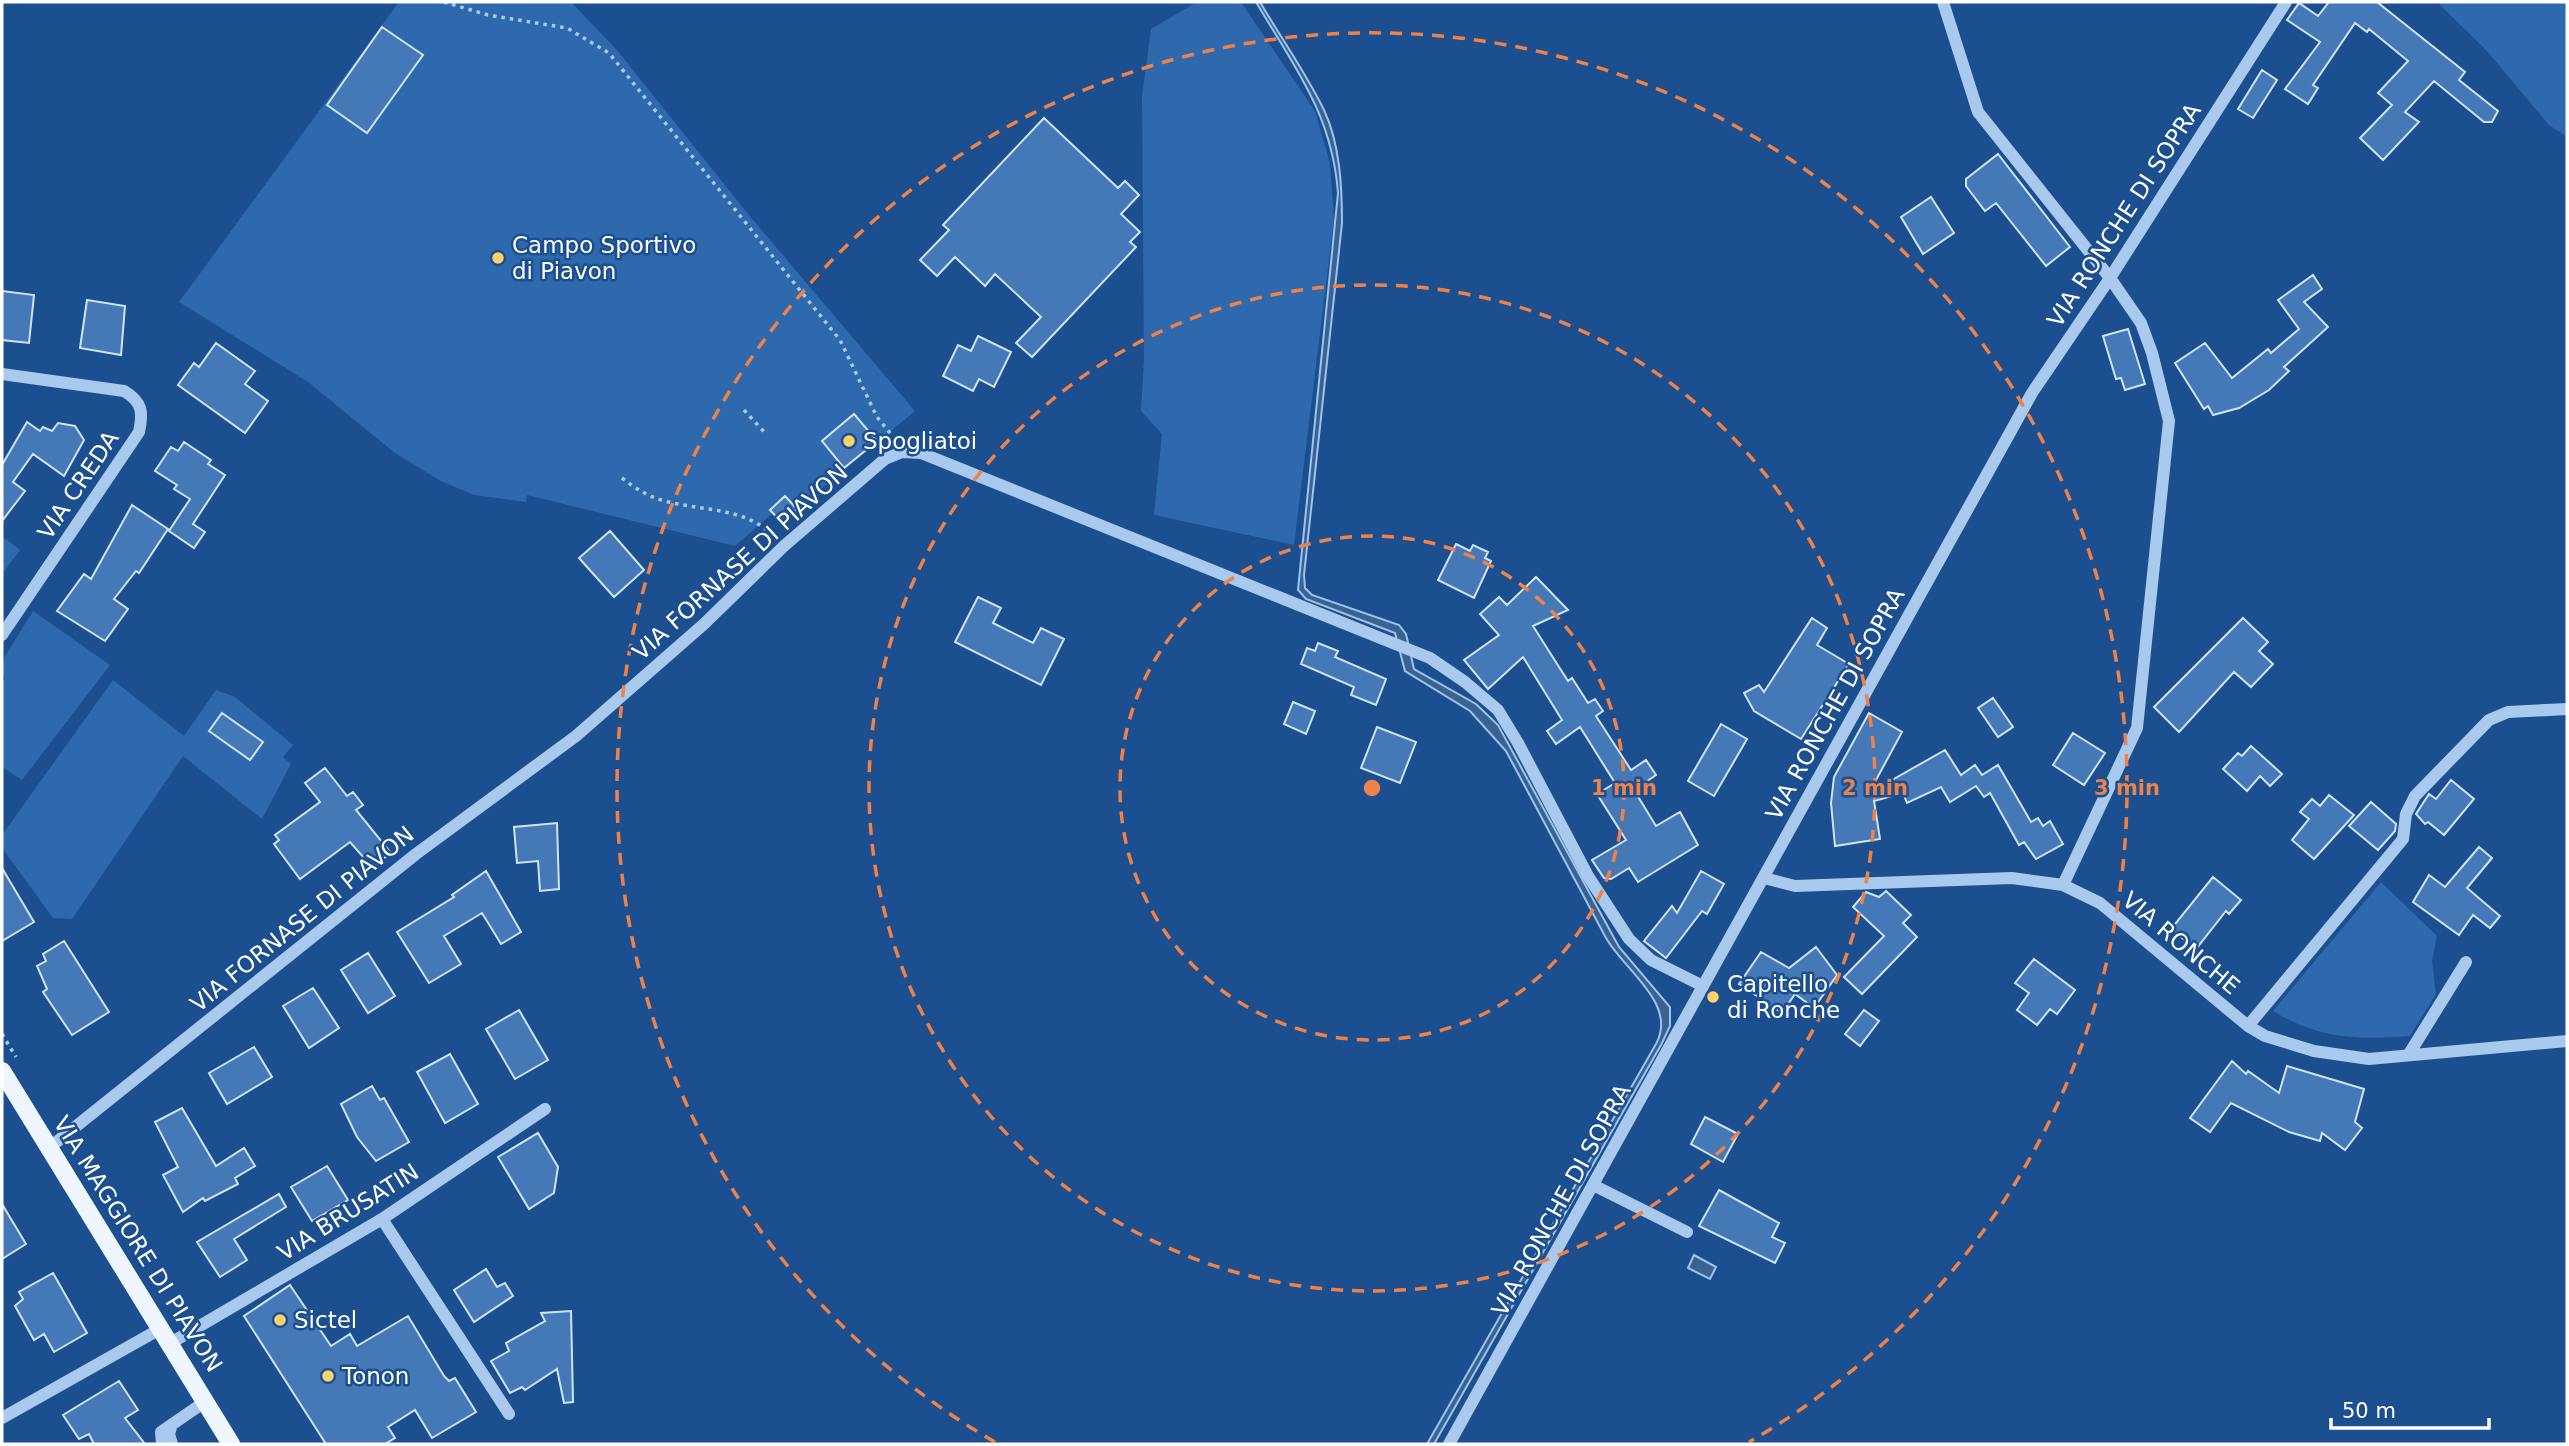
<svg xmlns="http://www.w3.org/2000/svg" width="2569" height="1446" viewBox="0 0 2569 1446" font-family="'DejaVu Sans',sans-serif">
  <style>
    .green { fill: #2e69ad }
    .water { fill: #3c6290; stroke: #9cc4f0; stroke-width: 2 }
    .building { fill: #4478b7; stroke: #cfe3fa; stroke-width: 2 }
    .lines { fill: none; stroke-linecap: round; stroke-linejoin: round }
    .path { stroke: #a9c9ee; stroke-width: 3.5; stroke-dasharray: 3.5 5; stroke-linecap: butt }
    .minor { stroke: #a9c9ee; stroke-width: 12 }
    .major { stroke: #f0f6ff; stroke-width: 18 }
    .ring { fill: none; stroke: #ee8249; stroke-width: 3.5; stroke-dasharray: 12 9 }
    .poi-dot { fill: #ffd166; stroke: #1b4f8f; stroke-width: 2.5 }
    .labels { text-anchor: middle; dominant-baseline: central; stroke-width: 5; stroke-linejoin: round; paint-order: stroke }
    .street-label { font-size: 23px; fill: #fff; stroke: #1b4f8f }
    .poi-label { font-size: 23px; fill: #fff; stroke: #1b4f8f; text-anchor: start }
    .centre { fill: #ee8249; stroke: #1b4f8f; stroke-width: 3.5 }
    .ring-label { font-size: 21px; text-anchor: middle; font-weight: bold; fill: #ee8249; stroke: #1b4f8f; stroke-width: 5; stroke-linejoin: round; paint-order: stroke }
  </style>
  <rect width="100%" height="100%" fill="#1b4f8f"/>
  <path class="green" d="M399,2H571L617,50L748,214L915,411L797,509L773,513L735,546L527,495L526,502L474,495L441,481L395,453L308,382L179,302Z
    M1197,2H1241L1315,111L1330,163L1334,219L1294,545L1154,515L1162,434L1141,411L1144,359L1142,97L1151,29Z
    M2437,2H2567V137L2549,125L2487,51Z
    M2,536L20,550L2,574Z
    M33,611L110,665L22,780L2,767V683L5,678L2,675V661Z
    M113,680L184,736L216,690L235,697L293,745L283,757L291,764L262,819L183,756L72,919L53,918L2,848V835Z
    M2381,882L2437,936L2432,961L2436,994L2410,1036C2356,1040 2320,1039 2273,1011Z"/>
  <path class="water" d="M1256,2H1260C1281,38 1306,73 1324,110C1340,144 1342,187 1342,223L1304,575L1305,588L1312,595L1399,625L1406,634L1414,669L1476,704L1498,725L1619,947L1670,1007V1026L1661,1045L1434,1444H1427L1656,1044C1678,1004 1625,971 1606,938L1506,751L1470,711L1405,671L1395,633L1306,599L1298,590L1338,193C1332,114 1295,68 1256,2Z
    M1694,1255L1716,1267L1710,1279L1688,1268Z"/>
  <path class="building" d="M2329,2H2377L2465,72L2459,80L2498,111L2492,122H2484L2434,81L2405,112L2419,122L2383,160L2360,138L2392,105L2378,93L2408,61L2369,29L2367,32L2355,23L2313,85L2318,88L2308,104L2285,89L2320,42L2287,20L2299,3L2318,16Z
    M382,27L423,55L367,133L327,105Z
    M2262,70L2277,80L2253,118L2238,109Z
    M1044,118L1118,188L1125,181L1139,195L1121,214L1140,232L1130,242L1136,247L1032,357L1016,343L1041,317L995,274L985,286L955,257L937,276L920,260L949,230L943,225Z
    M1998,154L2070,247L2046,266L1996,203L1985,211L1966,186V179Z
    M1931,197L1954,233L1923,254L1901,217Z
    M2313,275L2322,289L2304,302L2328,327L2284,367L2289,371L2269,390L2239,408L2213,415L2208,406L2204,409L2175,363L2205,343L2232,378L2268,349L2271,353L2299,329L2278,300Z
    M2,291L34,295L29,343L2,340Z
    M87,300L125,306L121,355L80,348Z
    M2128,329L2145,384L2125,390L2121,378L2116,379L2103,336Z
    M978,336L1011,352L994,387L979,379L973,391L943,376L958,345L971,351Z
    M216,343L255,371L245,384L268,401L245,433L178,385L194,363L199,367Z
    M854,414L877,441L844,468L822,441Z
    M27,422L40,431L43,427L52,431L58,423L75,426L84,440L64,476L33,454L13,482L25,491L2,521V465Z
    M184,442L211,460L208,464L225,475L193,524L205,532L194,548L169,531L190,499L174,489L177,485L155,471L171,447L178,451Z
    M785,496L797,509L782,523L770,510Z
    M132,505L168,529L139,573L136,571L114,599L128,609L105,641L57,611L84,574L91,579Z
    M610,531L644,570L614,597L579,558Z
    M1456,544L1470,551L1473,545L1488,552L1485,558L1491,561L1474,598L1438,580Z
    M1536,577L1568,610L1533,626L1568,681L1572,678L1588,703L1595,699L1603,711L1596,716L1631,770L1646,760L1656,775L1634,790L1656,826L1680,812L1698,845L1638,882L1629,868L1611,879L1604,878L1592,860L1626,840L1597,794L1615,783L1580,727L1556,744L1547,731L1562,720L1523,657L1488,689L1464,660L1499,635L1480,614L1499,597L1507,605Z
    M978,597L1001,608L993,623L1033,643L1041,628L1064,639L1041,685L955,642Z
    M1812,618L1827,628L1817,645L1849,664L1801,739L1754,711L1744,693L1759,685L1764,692Z
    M2243,618L2268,642L2259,651L2273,664L2251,687L2234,672L2179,732L2154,707Z
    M1318,643L1338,651L1335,657L1386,679L1376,705L1351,695L1354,687L1301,664L1307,648L1315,651Z
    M1993,698L2013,727L1998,737L1978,708Z
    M1293,702L1315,711L1306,734L1284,724Z
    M222,713L263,742L250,760L209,731Z
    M1869,713L1902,732L1869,793L1945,750L1961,775L1975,765L1982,775L1998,765L2031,822L2038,818L2043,826L2050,821L2063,844L2036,859L2024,842L2019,845L1990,793L1984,797L1976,786L1950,802L1941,787L1907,803L1903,793L1874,801L1880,839L1835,846L1831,803L1834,777Z
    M1721,724L1747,739L1714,796L1688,781Z
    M1377,727L1416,742L1400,783L1361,768Z
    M2073,733L2105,753L2084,785L2053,765Z
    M2251,746L2282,774L2270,786L2260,776L2247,791L2223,769L2238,753L2242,756Z
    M325,768L347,796L353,792L363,805L356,810L391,853L372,867L350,842L300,879L274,844L279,840L275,835L320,802L305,783Z
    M2451,780L2474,799L2444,835L2428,822L2425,824L2416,814L2429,794L2436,799Z
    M2329,795L2354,815L2314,859L2292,840L2309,819L2300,812L2312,799L2320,806Z
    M2371,802L2396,824L2395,831L2378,850L2349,826Z
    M557,823L559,889L540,891L538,861L517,863L514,827Z
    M2479,847L2492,858L2467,888L2500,916L2490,928L2473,915L2459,935L2413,902L2429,875L2445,887Z
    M2,868L34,922L2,941Z
    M486,871L521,932L501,944L482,913L444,936L461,964L429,983L397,932L454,897L452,895Z
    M1701,871L1724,884L1707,914L1702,911L1666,958L1644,941L1672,906L1677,913Z
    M2213,877L2241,900L2229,914L2226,911L2196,949L2171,929Z
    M1886,891L1911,915L1903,923L1917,937L1862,994L1844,977L1884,936L1853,907L1866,892L1879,897Z
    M64,941L109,1012L72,1035L43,992L47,989L37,966L46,961L43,954Z
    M1816,947L1837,975L1814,1008L1795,994L1782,1013L1739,984L1761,952L1789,968Z
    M368,953L395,996L368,1013L341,970Z
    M2034,959L2075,990L2057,1014L2050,1009L2037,1025L2017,1010L2029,993L2015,983Z
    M313,988L339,1028L309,1048L283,1006Z
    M519,1010L548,1060L515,1079L486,1029Z
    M1864,1010L1879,1021L1860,1046L1845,1034Z
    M254,1047L272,1077L227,1104L209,1073Z
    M450,1054L478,1104L445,1123L417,1072Z
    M2232,1061L2246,1074L2248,1071L2279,1093L2287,1066L2364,1089L2355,1122L2362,1128L2345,1150L2322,1133L2320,1141L2289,1132L2231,1103L2210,1132L2190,1118Z
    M372,1086L380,1100L384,1098L409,1142L376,1161L357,1137L341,1104Z
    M182,1108L216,1166L244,1148L255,1166L235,1178L238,1184L205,1201L203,1198L183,1212L163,1175L178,1167L155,1122Z
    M1705,1117L1738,1134L1723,1162L1691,1144Z
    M538,1133L558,1167L554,1193L529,1209L498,1157Z
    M327,1166L348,1200L312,1221L291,1187Z
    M1719,1190L1779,1223L1772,1237L1785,1243L1775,1263L1699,1226Z
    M279,1194L286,1207L234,1239L247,1260L220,1277L197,1242Z
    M2,1204L26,1244L2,1259Z
    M486,1269L497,1287L505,1283L513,1296L474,1322L454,1290Z
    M53,1273L87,1333L54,1352L44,1334L34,1340L15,1306L23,1299L19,1292Z
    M290,1285L331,1346L350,1334L357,1346L408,1316L444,1376L449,1381L455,1378L476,1412L432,1438L415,1410L388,1427L395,1438L385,1444H326L244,1316Z
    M571,1311L573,1402L564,1403L557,1369L525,1390L522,1387L510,1393L491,1361L509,1351L506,1343L545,1321L541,1313Z
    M119,1381L138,1410L125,1418L145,1444H94L89,1434L79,1439L63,1415Z"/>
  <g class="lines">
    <path class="path" d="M444,2L488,15L567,28L609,53L840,340L877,417L894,438
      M744,410L767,435
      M622,478C635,488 648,497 665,501C701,511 746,507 773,536
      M2,1034L16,1057"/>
    <path class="minor" d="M1943,2L1978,112L2110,278L2141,323L2152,353L2169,421L2137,728L2063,885
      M2,374L124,391C143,402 143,413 139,432L2,635
      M1764,878L1795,886L2012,878L2063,885L2100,903L2248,1026L2265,1036L2314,1051L2369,1059L2567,1041
      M2248,1026L2403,839L2406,814L2415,796L2489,720L2508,712L2567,709
      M2409,1054L2466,962
      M49,1148L416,854L576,736L704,624L784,546L885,459L902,452L921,453L1430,658L1465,682L1498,710L1518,743L1588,876L1629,939L1651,960L1703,986
      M1593,1185L1687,1232
      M382,1219L509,1414
      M169,1344L382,1219L545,1109
      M2,1418L160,1329
      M172,1424L169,1434L172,1444
      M162,1444L161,1432L206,1401
      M1449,1444L2032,393L2110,278L2286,2"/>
    <path class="major" d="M2,1071L231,1444"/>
  </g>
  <g class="ring">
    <circle cx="1372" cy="788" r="252"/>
    <circle cx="1372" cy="788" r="503"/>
    <path d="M995 1442A755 755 0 1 1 1749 1442"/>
  </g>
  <g class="poi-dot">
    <circle cx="498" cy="258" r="7"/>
    <circle cx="849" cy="441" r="7"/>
    <circle cx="1713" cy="997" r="7"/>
    <circle cx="280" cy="1320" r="7"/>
    <circle cx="328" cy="1376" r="7"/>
  </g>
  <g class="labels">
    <g class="street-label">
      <text transform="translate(2124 215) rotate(-57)">VIA RONCHE DI SOPRA</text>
      <text transform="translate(78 485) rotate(-56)">VIA CREDA</text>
      <text transform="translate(740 562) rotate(-42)">VIA FORNASE DI PIAVON</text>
      <text transform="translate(1835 704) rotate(-61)">VIA RONCHE DI SOPRA</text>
      <text transform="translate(302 919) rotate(-39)">VIA FORNASE DI PIAVON</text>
      <text transform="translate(2181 943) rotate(40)">VIA RONCHE</text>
      <text transform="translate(1561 1200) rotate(-61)">VIA RONCHE DI SOPRA</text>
      <text transform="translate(348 1212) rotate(-32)">VIA BRUSATIN</text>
      <text transform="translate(138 1244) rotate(58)">VIA MAGGIORE DI PIAVON</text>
    </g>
    <g class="poi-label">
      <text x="512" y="245">Campo Sportivo<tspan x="512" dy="26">di Piavon</tspan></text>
      <text x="863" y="441">Spogliatoi</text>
      <text x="1727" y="984">Capitello<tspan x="1727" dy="26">di Ronche</tspan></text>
      <text x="294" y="1320">Sictel</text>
      <text x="342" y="1376">Tonon</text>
    </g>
  </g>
  <circle cx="1372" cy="788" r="10" class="centre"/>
  <g class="ring-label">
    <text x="1624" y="795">1 min</text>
    <text x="1875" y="795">2 min</text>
    <text x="2127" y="795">3 min</text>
  </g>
  <rect width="2569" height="1446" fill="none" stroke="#ffffff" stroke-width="7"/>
  <path d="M2331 1418v10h158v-10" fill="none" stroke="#ffffff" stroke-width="3.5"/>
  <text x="2342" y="1418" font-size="21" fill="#ffffff" stroke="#1b4f8f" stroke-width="5" paint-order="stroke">50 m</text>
</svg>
